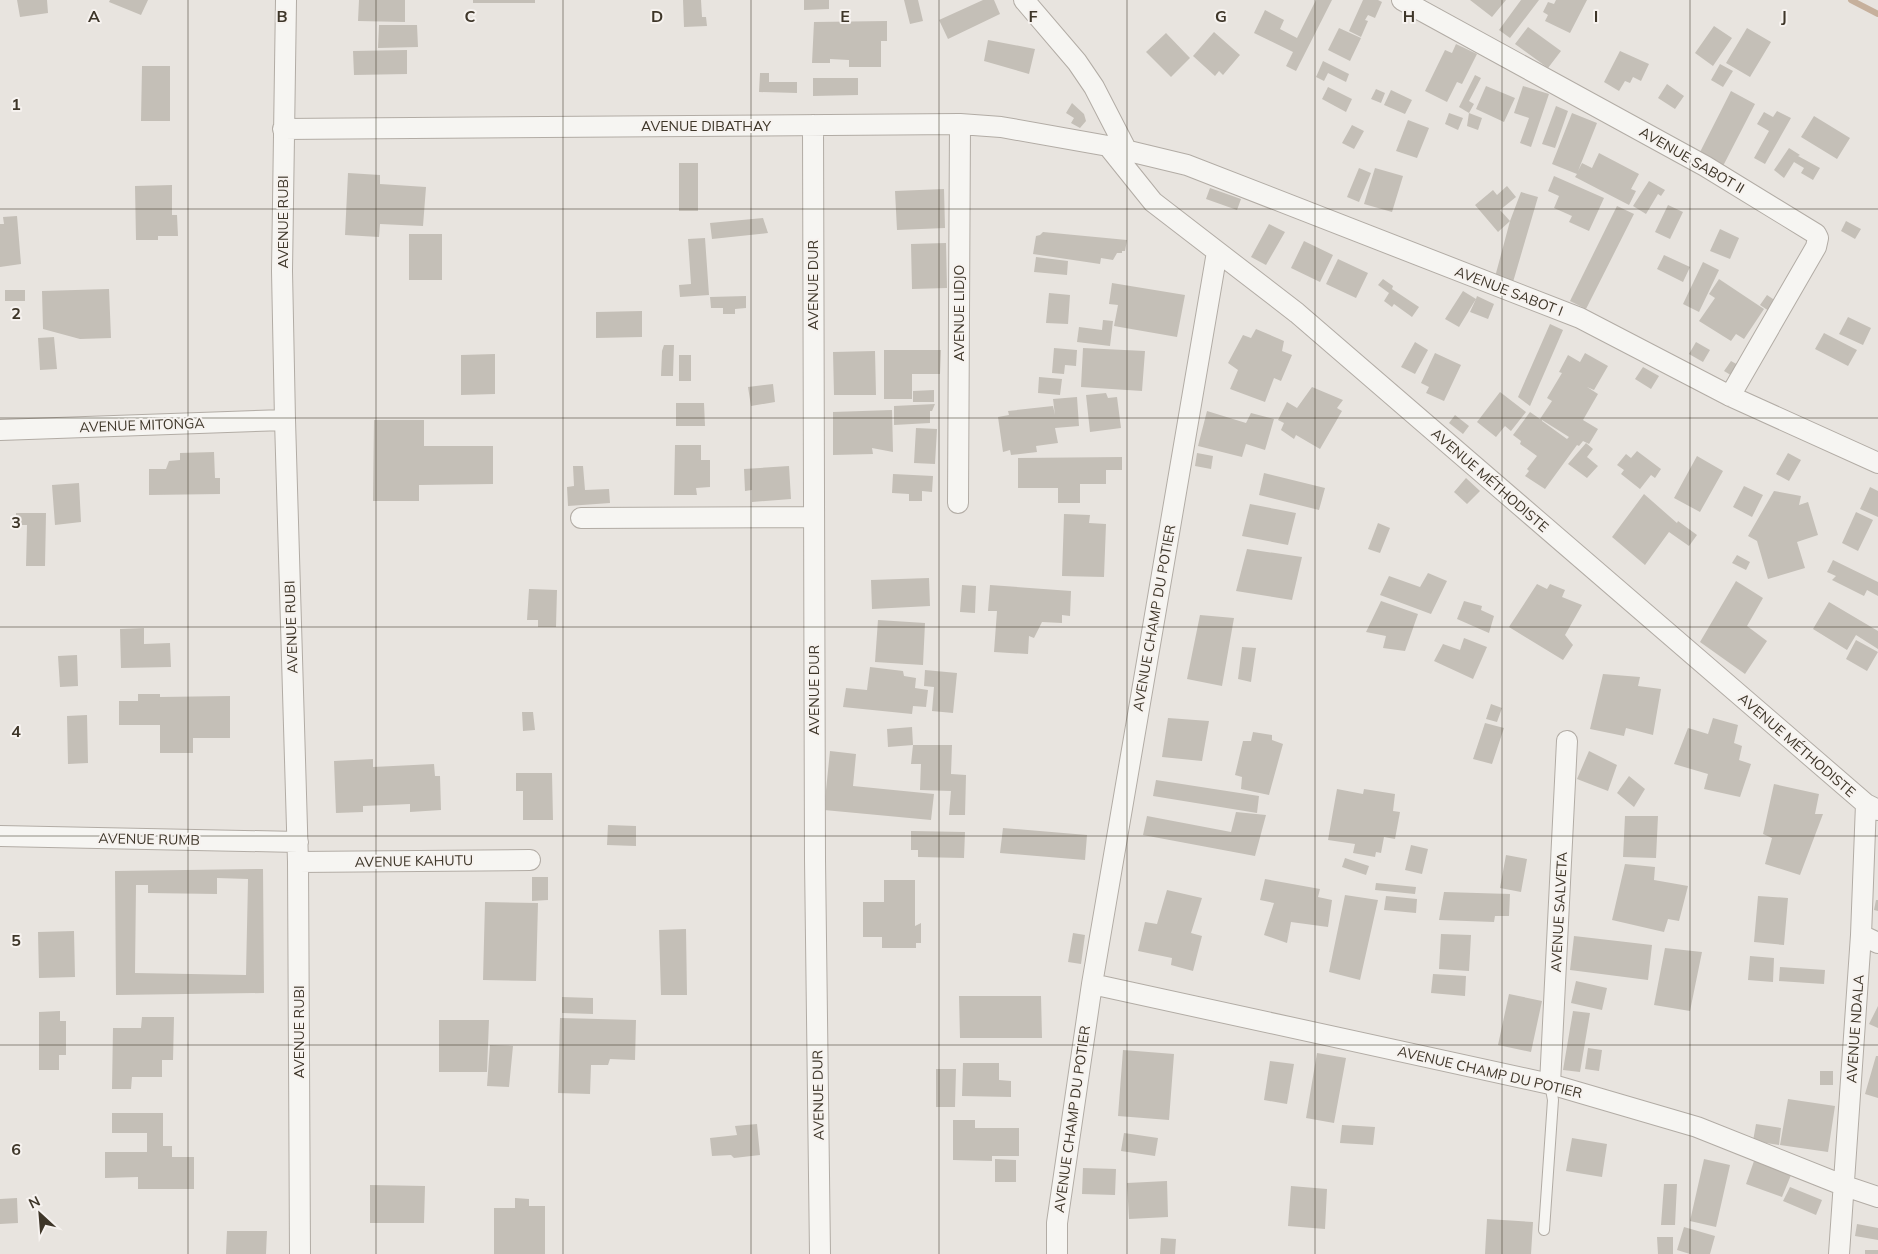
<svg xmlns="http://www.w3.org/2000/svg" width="1878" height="1254" viewBox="0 0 1878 1254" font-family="Mulish,sans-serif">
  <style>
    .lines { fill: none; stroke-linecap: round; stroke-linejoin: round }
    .stream { stroke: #c6b09c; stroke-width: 6 }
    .building { fill: #c4bfb7; fill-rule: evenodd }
    .service-casing { stroke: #b2aca5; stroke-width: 12 }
    .minor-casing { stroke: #b2aca5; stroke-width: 22 }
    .service { stroke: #f6f5f2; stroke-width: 10 }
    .minor { stroke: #f6f5f2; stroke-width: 20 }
    .grid { fill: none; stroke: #3e3629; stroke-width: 1; stroke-opacity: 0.55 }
    .labels { text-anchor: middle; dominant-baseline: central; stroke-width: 4; stroke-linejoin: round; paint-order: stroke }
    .street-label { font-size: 14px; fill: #3e3629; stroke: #f6f2ef }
    .grid-label { font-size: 16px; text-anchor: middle; font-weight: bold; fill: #3e3629; stroke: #f6f2ef; stroke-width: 4; stroke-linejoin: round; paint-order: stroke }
  </style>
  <rect width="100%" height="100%" fill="#e8e4df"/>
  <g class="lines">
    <path class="stream" d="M1851,0L1878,14"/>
  </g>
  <path class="building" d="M17,0H47L48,13L20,17Z
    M110,0H148L141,15L109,2Z
    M359,0H405V22L358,21Z
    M473,0H535V3H473Z
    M683,0H701L702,17H706L707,26L684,27Z
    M804,0H829V9L804,10Z
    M904,0H918L923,21L910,24Z
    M983,0H994L1000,14L948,39L939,20Z
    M1316,0H1332L1296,71L1286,66L1293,52L1254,33L1265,10L1284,20L1280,29L1297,38Z
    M1363,0H1378L1382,2L1375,18L1368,15L1365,20L1368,21L1361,37L1349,31Z
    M1470,0H1506L1492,17Z
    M1521,0H1539L1510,38L1499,30Z
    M1556,0H1587L1570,33L1545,21L1548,15L1543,12L1548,2L1554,4Z
    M887,21V41H881V67H849V60L830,59V63H812L814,22Z
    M379,25H417L418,47L378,48Z
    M1714,26L1732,38L1713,66L1695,53Z
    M1528,27L1561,51L1548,68L1515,44Z
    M1339,28L1361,38L1350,61L1328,50Z
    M1747,28L1771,42L1750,77L1726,63Z
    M1214,32L1240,55L1223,75L1219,71L1215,76L1193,56Z
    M1166,33L1190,58L1171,77L1146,52Z
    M988,40L1035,49L1029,74L984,61Z
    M1456,44L1477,54L1462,84L1457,82L1447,102L1425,91L1445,50L1452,53Z
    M407,50V74L354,75L353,51Z
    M1620,51L1649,64L1641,81L1633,77L1630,83L1625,81L1619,91L1604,82Z
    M1323,61L1349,74L1346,82L1328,73L1324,81L1316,77Z
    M1720,64L1733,71L1723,87L1711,80Z
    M142,66H170V121H141Z
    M760,73H769V82H797V93L759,92Z
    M1475,75L1481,78L1469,101L1474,104L1469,113L1459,107Z
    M813,78H858V95L813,96Z
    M1667,84L1684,96L1675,109L1658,98Z
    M1486,86L1515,98L1504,122L1476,109Z
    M1523,86L1549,94L1531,147L1520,143L1529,118L1514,113Z
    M1328,87L1352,99L1346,112L1322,99Z
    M1376,89L1385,93L1381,103L1371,99Z
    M1391,90L1412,100L1405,114L1384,105Z
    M1731,91L1755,104L1723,166L1699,154Z
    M1072,103L1084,114L1086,121L1080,128L1071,123L1074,118L1066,113Z
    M1556,106L1568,111L1555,148L1542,144Z
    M1777,111L1791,118L1765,164L1754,158L1769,131L1757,124L1764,112L1773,117Z
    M1449,113L1463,118L1458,130L1445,124Z
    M1469,113L1482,118L1478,130L1467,126Z
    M1572,113L1597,123L1578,171L1582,163L1592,168L1599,153L1639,174L1631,189L1636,191L1629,205L1575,177L1577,174L1552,164Z
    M1814,116L1850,138L1837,159L1801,137Z
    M1408,120L1429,128L1417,158L1396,151Z
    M1352,125L1364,131L1354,149L1342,143Z
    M1789,148L1800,155L1798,156L1820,168L1813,180L1801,173L1804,168L1794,162L1784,178L1774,170Z
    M679,163H698V211H679Z
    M1359,168L1371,173L1359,202L1347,197Z
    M1375,168L1403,176L1392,212L1364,204Z
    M348,173L380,175V184L426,187L423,226L380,224L379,237L345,235Z
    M1554,176L1604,198L1589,231L1569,222L1572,216L1554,208L1559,196L1548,191Z
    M1649,181L1665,190L1661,196L1658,194L1646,214L1633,206Z
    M172,185V215H177L178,236H158V240H136L135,186Z
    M1507,186L1516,197L1500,210L1510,221L1498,232L1475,205L1493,190L1497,195Z
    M1210,188L1241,199L1237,210L1206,199Z
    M944,189L945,228L897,230L895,191Z
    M1521,192L1538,197L1513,282L1495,277L1510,221Z
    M1668,205L1683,212L1670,239L1655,232Z
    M1617,206L1634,214L1586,309L1570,301Z
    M17,216L21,264L0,267V224H4L3,217Z
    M763,218L768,233L712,239L710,223Z
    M1846,221L1861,229L1855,239L1841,231Z
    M1269,224L1285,232L1266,265L1251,257Z
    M1720,229L1739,238L1730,259L1710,251Z
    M1043,232L1127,240L1125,251H1122V253H1117L1113,260L1101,258L1100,264L1033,254L1036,236L1040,235Z
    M409,234H442V280H409Z
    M705,238L709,295L680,297L679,285L691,284L688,239Z
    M1304,241L1333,255L1320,282L1291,268Z
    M946,243L947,288L912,289L911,244Z
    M1664,255L1690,267L1683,282L1657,269Z
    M1036,257L1068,261L1067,275L1034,272Z
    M1338,259L1368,273L1356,298L1326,284Z
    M1703,262L1719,270L1699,312L1683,304Z
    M1383,279L1393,286L1392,289L1419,307L1412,317L1394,304L1392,307L1384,301L1389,293L1378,285Z
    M1719,279L1764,309L1744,339L1736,334L1731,341L1699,321L1715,298L1709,294Z
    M1112,283L1185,295L1177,337L1114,326L1118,305L1109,304Z
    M109,289L111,338L80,339L43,329L42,291Z
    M5,290H25V301H5Z
    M1463,291L1476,299L1477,296L1494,304L1488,319L1470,312L1476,299L1459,327L1445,319Z
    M1049,293L1070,295L1068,324L1046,323Z
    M1767,295L1776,301L1769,311L1760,305Z
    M746,296V308L735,309V314H723V308H711L710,297Z
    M642,311V337L596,338V312Z
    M1848,317L1871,328L1863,345L1839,334Z
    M1103,320L1113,321L1110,346L1077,342L1079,327L1102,330Z
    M1550,324L1563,330L1530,406L1518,397Z
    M1256,329L1284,341L1282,351L1292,355L1281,381L1274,378L1265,402L1230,389L1238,370L1228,363L1243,335L1251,338Z
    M1824,333L1857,350L1848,366L1815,349Z
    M54,337L57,369L40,370L38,338Z
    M1415,342L1428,350L1415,374L1401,367Z
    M1696,342L1710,350L1703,362L1689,354Z
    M664,345H674L673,376H661L662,351Z
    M1054,348L1077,350L1076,366L1065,365L1064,374L1052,373Z
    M1083,348L1145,351L1142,391L1081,387Z
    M884,350H941L940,374H912V399H884Z
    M875,351L876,395H834L833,352Z
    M1435,353L1461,365L1444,401L1426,393L1429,387L1421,383Z
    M1585,353L1608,366L1594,390L1587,387L1598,394L1583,420L1598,429L1589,444L1583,441L1579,446L1577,445L1545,489L1525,476L1529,471L1527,469L1537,456L1520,444L1521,441L1513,435L1530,412L1540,419L1552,401L1547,398L1562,373L1559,372L1568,355L1580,362ZM1542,420L1569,437L1567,439L1542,421Z
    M495,354V394L461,395V355Z
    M679,355H691V381H679Z
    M1731,361L1740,366L1734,377L1724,371Z
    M1643,367L1659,376L1651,389L1635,379Z
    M1039,377L1062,379L1060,395L1038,393Z
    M773,384L775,402L751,406L748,387Z
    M1312,387L1343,400L1337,408L1342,411L1320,449L1296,435L1294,439L1281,430L1284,423L1278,420L1287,402L1297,408Z
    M934,390V402H913V391Z
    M1500,392L1526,412L1511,431L1505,426L1496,437L1477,422Z
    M1106,393L1108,398L1117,397L1121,428L1090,432L1086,395Z
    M1077,397L1079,426L1055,428L1058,443L1036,446L1037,452L1011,455L1010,450L1003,452L998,417L1009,415L1008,411L1053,406L1055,415L1053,399Z
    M676,403H704L705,426H676Z
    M935,404L932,411H930V423L894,425V406Z
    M892,410L893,452L872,448L873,454L833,455V412Z
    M1207,411L1246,423L1251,413L1274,419L1265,450L1246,444L1242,457L1198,446Z
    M1455,415L1469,426L1463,434L1449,423Z
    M374,420H424V446H493V484L419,485V501H373Z
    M916,428L937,429L935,464L914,463Z
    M1586,443L1593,449L1587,457L1598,466L1587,478L1568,464Z
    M675,445H701V460H710V487L696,488L697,495H674Z
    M1637,451L1661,469L1655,478L1651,475L1640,489L1621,474L1624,470L1617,465L1626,454L1631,458Z
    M214,452L215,478H220V494L149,495V469H166L169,461L180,460V453Z
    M1197,453L1213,456L1211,469L1195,466Z
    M1788,453L1801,460L1789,481L1776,474Z
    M1697,456L1723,471L1700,512L1674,498Z
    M1122,457V470H1106V484H1080V503H1058V488H1018V458Z
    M573,466H583L585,490L609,489L610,503L568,506L567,487L574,486Z
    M789,466L791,499L752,502V490L745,491L744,469Z
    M1264,473L1325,488L1319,510L1259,495Z
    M893,474L933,476L932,492L922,491V501H909V494L892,493Z
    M1466,478L1480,491L1467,504L1454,492Z
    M79,483L81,522L55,525L52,485Z
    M1744,486L1763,495L1752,517L1733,507Z
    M1870,487L1878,491V517L1860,509Z
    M1774,491L1801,496L1799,505L1808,502L1818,535L1797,542L1805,568L1768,579L1757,541L1748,536Z
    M1644,494L1677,523L1678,521L1697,535L1689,546L1669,532L1645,565L1612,537Z
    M1250,504L1296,513L1288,545L1242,536Z
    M1856,512L1873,520L1858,551L1842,543Z
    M16,513H46L45,566H26L27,525H16Z
    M1064,514L1090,515L1089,523L1106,524L1104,577L1062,576Z
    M1378,523L1390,528L1380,553L1368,549Z
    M1247,549L1302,557L1292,600L1236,591Z
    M1737,555L1750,562L1746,570L1732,563Z
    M1833,560L1878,582V596L1867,590L1864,596L1832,580L1836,576L1827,572Z
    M1428,573L1447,581L1431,614L1380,595L1389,576L1420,587Z
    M929,578L930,606L872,609L871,580Z
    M1736,581L1763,598L1747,626L1767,641L1745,674L1700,642Z
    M1537,584L1547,589L1550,584L1565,590L1562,597L1582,605L1565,635L1573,645L1563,660L1509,627Z
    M962,585L976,586L975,613L960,612Z
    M990,585L1071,591L1070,616L1062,615V623L1042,622L1034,638L1029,636L1028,654L994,652L997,611H988Z
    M529,589L557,590L556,627H538V620H527Z
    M1381,601L1418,614L1405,651L1383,648L1386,636L1366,632Z
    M1464,601L1482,606L1481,610L1494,616L1489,633L1457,619Z
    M1829,602L1878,631V649L1856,635L1847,650L1813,629Z
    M1200,615L1234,618L1222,686L1187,679Z
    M878,620L925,623L923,665L875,662Z
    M144,628V644L170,643L171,667L121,668L120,629Z
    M1464,638L1487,647L1473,679L1434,661L1443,644L1460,650Z
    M1856,640L1878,652L1867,671L1846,659Z
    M1242,647L1256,648L1251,682L1238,679Z
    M77,655L78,686L60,687L58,656Z
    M870,667L903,671L904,676L916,678L915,688L928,690L926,707L913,706L912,714L843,707L846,688L867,690Z
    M925,670L957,673L953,713L932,711L934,687L924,686Z
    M1603,674L1640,677L1638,686L1661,689L1653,735L1626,728L1624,736L1590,729Z
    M138,694H160V697L230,696V738H193V753H160V725H119V701H138Z
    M1491,704L1502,708L1497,722L1486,719Z
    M522,712H533L535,730L523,731Z
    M87,715L88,763L68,764L67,716Z
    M1168,718L1209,721L1202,761L1162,757Z
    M1713,718L1738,725L1734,743L1742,746L1739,760L1751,764L1740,797L1704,789L1708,774L1674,764L1688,728L1708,734Z
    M1485,723L1504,728L1492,764L1473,759Z
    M912,727L913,745L888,747L887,729Z
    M1253,732L1272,735V740L1283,744L1269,795L1241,789L1242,777L1235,775L1243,741H1251Z
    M913,745H952L951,774L966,775L965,815H949L951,791L920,790L921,764H911Z
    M830,751L856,754L853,786L934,794L931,820L824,810Z
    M1589,751L1617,765L1608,791L1577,779Z
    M373,759V767L434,764L435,776H440L441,810L410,812V804L363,806V812L336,813L334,761Z
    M516,773H552L553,820H523V791H516Z
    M1629,776L1645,789L1634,807L1617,793Z
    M1156,780L1259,796L1257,813L1153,796Z
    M1774,784L1819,794L1815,814H1823L1800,875L1765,864L1772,838L1763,834Z
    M1337,789L1363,794L1364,789L1395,794L1393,811L1400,812L1395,839L1384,837L1381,853L1376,852L1375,857L1353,853L1355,844L1328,840Z
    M1236,812L1266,815L1255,856L1143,835L1147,816L1231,832Z
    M1625,816H1658L1656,858L1623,857Z
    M608,825L636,826V846L607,845Z
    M1003,828L1087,835L1085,860L1000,853Z
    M911,831L965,832L964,858L918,857V850H911Z
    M1411,845L1428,849L1422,874L1405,870Z
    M1506,855L1527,859L1521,892L1500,888Z
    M1345,858L1369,866L1366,875L1342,867Z
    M1625,864L1655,867L1654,880L1688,886L1679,921L1668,919L1664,932L1612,920Z
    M263,869L264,993L116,995L115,871ZM217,878L248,879L246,975L135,973L136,885H148V893L217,894Z
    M532,877H548V900L532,901Z
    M1265,879L1320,889L1318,897L1332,900L1328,927L1291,922L1287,943L1264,935L1274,903L1260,900Z
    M884,880H915V926L921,923V943H916V948H882V937H863V902H884Z
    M1376,883L1416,887L1415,894L1375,890Z
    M1167,890L1202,898L1191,933L1202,936L1193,971L1171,965L1172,958L1138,951L1145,922L1157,924Z
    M1444,892L1510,894L1509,916H1495L1494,922L1439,920Z
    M1345,895L1378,900L1360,980L1329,972Z
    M1386,896L1417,899L1416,913L1384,910Z
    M1758,896L1788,898L1784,945L1754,942Z
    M1876,900H1878V911L1874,910Z
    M485,902L538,903L536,981L483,980Z
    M686,929L687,995H661L659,930Z
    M74,931L75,977L39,978L38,932Z
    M1073,933L1085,935L1081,964L1068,962Z
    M1441,934L1471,935L1469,971L1439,969Z
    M1574,936L1652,945L1648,980L1570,970Z
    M1665,948L1702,952L1690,1011L1654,1005Z
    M1750,956L1774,958L1773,982L1748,980Z
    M1780,967L1825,970L1824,984L1779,981Z
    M1433,974L1466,976L1465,996L1431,993Z
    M1576,981L1607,988L1602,1010L1571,1003Z
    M1509,994L1542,1001L1531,1052L1498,1045Z
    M959,996H1041L1042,1038H960Z
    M562,997L593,998V1014L562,1013Z
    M1878,1006V1028L1869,1024Z
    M60,1011V1021H66V1055H59V1070H39V1012Z
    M1573,1011L1590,1013L1580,1072L1563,1070Z
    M142,1017H174L173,1060H162V1077H132L131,1089H112L113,1028H141Z
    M560,1018L636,1020L635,1060L610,1059L608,1065H591L590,1094L558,1093Z
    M439,1020H489L487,1072H439Z
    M490,1045L513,1046L509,1087L487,1086Z
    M1588,1048L1602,1050L1599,1071L1585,1069Z
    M1123,1050L1174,1054L1169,1120L1118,1116Z
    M1317,1053L1346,1058L1334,1123L1306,1118Z
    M1876,1056H1878V1098L1865,1094Z
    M1270,1061L1294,1064L1287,1104L1264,1100Z
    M963,1063H999V1080L1011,1081V1097L962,1096Z
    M936,1069H956L955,1107H936Z
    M1820,1071H1833V1085H1820Z
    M1788,1099L1835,1106L1828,1152L1780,1145Z
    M112,1113H163V1146H172V1157H194V1189H138V1177L105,1178V1152H147V1133H112Z
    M953,1120H975V1128H1019V1156H992V1161L953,1160Z
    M757,1124L760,1155L734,1158L731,1155L712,1156L710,1138L737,1135L735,1126Z
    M1756,1124L1781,1128L1779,1145L1753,1141Z
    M1342,1125L1375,1127L1373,1145L1340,1143Z
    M1124,1133L1158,1138L1155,1156L1121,1151Z
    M1572,1138L1607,1144L1602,1177L1566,1171Z
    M995,1159L1016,1160V1182H995Z
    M1704,1159L1730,1165L1716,1227L1690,1221Z
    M1754,1161L1791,1175L1782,1197L1746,1184Z
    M1083,1168L1116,1169L1115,1195L1082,1194Z
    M1167,1181L1168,1217L1129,1219L1127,1183Z
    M1664,1184H1677L1675,1225H1661Z
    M370,1185L425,1186L424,1223H370Z
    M1291,1186L1327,1189L1325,1229L1288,1226Z
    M1790,1187L1822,1200L1816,1215L1783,1201Z
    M17,1198L18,1223L0,1224V1199Z
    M515,1198L529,1199V1206H545V1254H494V1208H515Z
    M1487,1219L1533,1222L1531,1254H1485Z
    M1857,1224L1878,1228V1240L1855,1236Z
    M1684,1227L1715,1236L1710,1254H1690L1677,1250Z
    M227,1231H267L266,1254H226Z
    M1657,1237H1673V1254H1658Z
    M1161,1238L1176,1239L1175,1254H1160Z
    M1865,1250H1878V1254H1865Z"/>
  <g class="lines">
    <g class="service-casing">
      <path id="service" d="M1544,1230L1553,1100L1550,1084"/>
    </g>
    <g class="minor-casing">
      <path id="minor" d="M286,0L282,271L285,420L298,862L300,1254
        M1024,0L1077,62L1094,87L1127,151
        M1402,0L1705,166L1816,234L1818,238L1816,247L1730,396
        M813,125L815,860L820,1254
        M283,129L960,124L1001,127L1108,146L1187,165L1580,318L1730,396L1878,463
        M1108,146L1153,202L1297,313L1866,804L1878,810
        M0,430L285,420
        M958,503L960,124
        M581,518L813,517
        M0,836L298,842
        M298,862L530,860
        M1861,935L1878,943
        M1092,984L1550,1084L1697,1127L1845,1186L1878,1197
        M1550,1084L1567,741
        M1057,1254V1223L1092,984L1217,252
        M1839,1254L1861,935L1866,804"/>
    </g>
    <use href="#service" class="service"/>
    <use href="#minor" class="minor"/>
  </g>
  <path class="grid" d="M188,0V1254M376,0V1254M563,0V1254M751,0V1254M939,0V1254M1127,0V1254M1315,0V1254M1502,0V1254M1690,0V1254M0,209H1878M0,418H1878M0,627H1878M0,836H1878M0,1045H1878"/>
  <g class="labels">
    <g class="street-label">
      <text x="706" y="126">AVENUE DIBATHAY</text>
      <text transform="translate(1692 160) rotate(30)">AVENUE SABOT II</text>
      <text transform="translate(283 222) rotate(-90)">AVENUE RUBI</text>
      <text transform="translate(813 285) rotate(-90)">AVENUE DUR</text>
      <text transform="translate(1509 291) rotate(21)">AVENUE SABOT I</text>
      <text transform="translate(959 313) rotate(-90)">AVENUE LIDJO</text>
      <text transform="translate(142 425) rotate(-2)">AVENUE MITONGA</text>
      <text transform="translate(1490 480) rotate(41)">AVENUE MÉTHODISTE</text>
      <text transform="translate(1154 618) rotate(-80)">AVENUE CHAMP DU POTIER</text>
      <text transform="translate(291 627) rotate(-92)">AVENUE RUBI</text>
      <text transform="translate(814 690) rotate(-90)">AVENUE DUR</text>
      <text transform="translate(1797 745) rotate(41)">AVENUE MÉTHODISTE</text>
      <text transform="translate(149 839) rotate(1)">AVENUE RUMB</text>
      <text transform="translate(414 861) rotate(-1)">AVENUE KAHUTU</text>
      <text transform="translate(1559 912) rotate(-87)">AVENUE SALVETA</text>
      <text transform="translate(1855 1029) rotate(-86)">AVENUE NDALA</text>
      <text transform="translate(299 1032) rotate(-90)">AVENUE RUBI</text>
      <text transform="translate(1490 1072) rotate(13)">AVENUE CHAMP DU POTIER</text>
      <text transform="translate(818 1095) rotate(-91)">AVENUE DUR</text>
      <text transform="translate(1072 1119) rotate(-82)">AVENUE CHAMP DU POTIER</text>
    </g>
  </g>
  <g class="grid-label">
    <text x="94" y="22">A</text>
    <text x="282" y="22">B</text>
    <text x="470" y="22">C</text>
    <text x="657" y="22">D</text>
    <text x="845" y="22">E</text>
    <text x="1033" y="22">F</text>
    <text x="1221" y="22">G</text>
    <text x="1409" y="22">H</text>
    <text x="1596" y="22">I</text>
    <text x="1784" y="22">J</text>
    <text x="16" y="110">1</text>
    <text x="16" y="319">2</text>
    <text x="16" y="528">3</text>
    <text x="16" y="737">4</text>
    <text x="16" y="946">5</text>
    <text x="16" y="1155">6</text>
  </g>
  <g transform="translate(40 1214) rotate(334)" stroke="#f6f2ef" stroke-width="4" paint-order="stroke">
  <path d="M0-4L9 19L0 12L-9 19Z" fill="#3e3629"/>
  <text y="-8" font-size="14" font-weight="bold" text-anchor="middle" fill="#3e3629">N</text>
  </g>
</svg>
